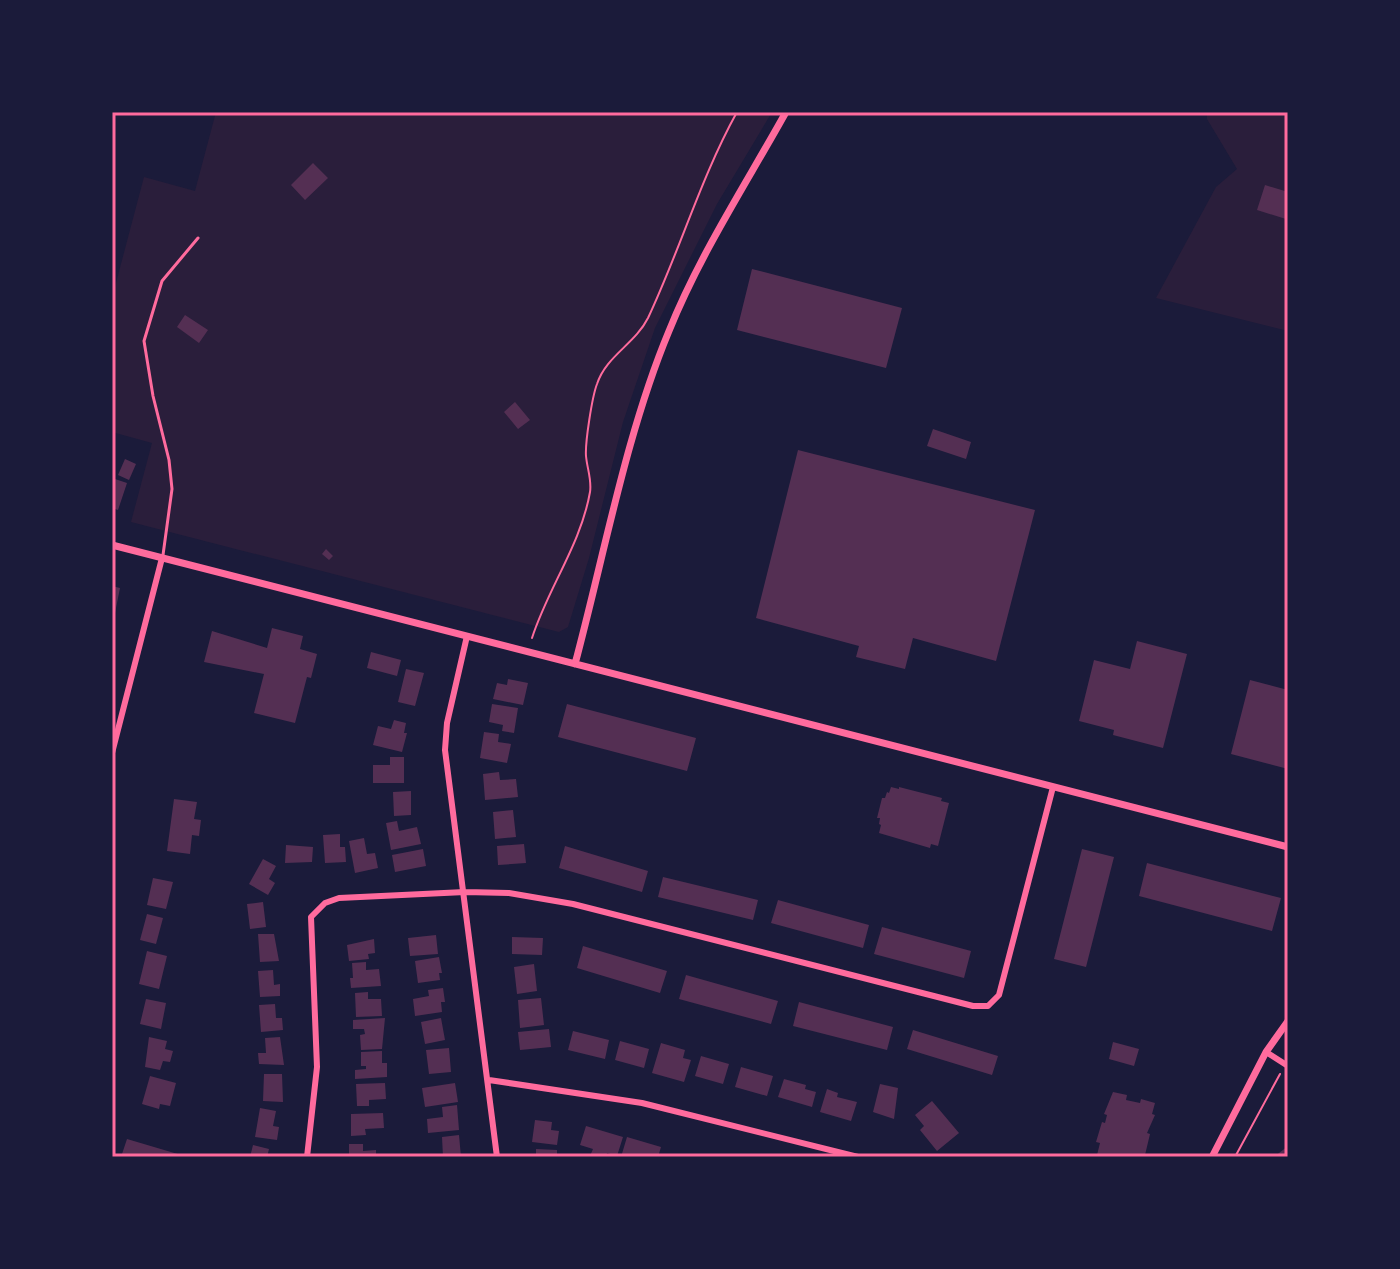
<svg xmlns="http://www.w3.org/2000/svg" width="1400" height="1269" viewBox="0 0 1400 1269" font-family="Karla,sans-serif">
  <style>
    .green { fill: #2a1e3b }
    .building { fill: #542f53 }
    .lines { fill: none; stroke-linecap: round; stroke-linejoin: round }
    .path { stroke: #ff6b9d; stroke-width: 2 }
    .service { stroke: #ff6b9d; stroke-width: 3 }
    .minor { stroke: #ff6b9d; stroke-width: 6 }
    .tertiary { stroke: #ff6b9d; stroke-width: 7 }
    .neatline { fill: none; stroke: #ff6b9d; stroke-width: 3 }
  </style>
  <rect width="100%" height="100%" fill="#1b1b3a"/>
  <path class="green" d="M216,112H772L717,204L655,328L623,422L589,558L568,627L559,632L131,522L152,443L112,432V298L144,177L195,191Z
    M1207,112H1288V331L1156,298L1216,187L1237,169L1207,119Z"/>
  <path class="building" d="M313,163L328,178L305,200L291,185Z
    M1265,185L1288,192L1286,219L1257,210Z
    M752,269L902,308L886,368L737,330Z
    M185,315L208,330L199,343L177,327Z
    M515,402L530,420L518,429L504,412Z
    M933,429L971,442L966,459L927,446Z
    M798,450L1035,510L996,661L913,638L905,669L856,657L859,646L756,618Z
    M125,459L136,464L129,480L118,475Z
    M112,478L127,483L118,510L112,508Z
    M326,549L333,556L329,560L322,554Z
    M112,586L120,588L113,623H112Z
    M272,628L303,636L300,649L317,654L311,678L307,677L295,723L254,713L264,674L204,662L212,631L267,648Z
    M1137,641L1187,654L1163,748L1113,735L1114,730L1079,721L1094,660L1130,669Z
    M371,652L401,660L397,676L367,668Z
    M406,669L424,673L415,706L398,702Z
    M508,679L528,683L523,705L493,699L497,683L507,685Z
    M1250,680L1288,690V769L1231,754Z
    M492,704L518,708L514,733L502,731L503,725L489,722Z
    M567,704L696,738L687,771L558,737Z
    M394,720L406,723L404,733H407L402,752L373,745L378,726L391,729Z
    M484,732L499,734L498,742L511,744L507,763L480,758Z
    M390,757H404V783H373V765H390Z
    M499,772L500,780L516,779L518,797L485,800L483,774Z
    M891,787L899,789V787L942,798L941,801L949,803L938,846L931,844L930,848L879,833L881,825L879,824L880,818H877L882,798H885L887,792L889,793Z
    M411,791V815L394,816L393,792Z
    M174,799L197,802L194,819L201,820L199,836L192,835L190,854L167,851Z
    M513,810L516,837L495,839L493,812Z
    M397,821L399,831L417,827L421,844L391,850L386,823Z
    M340,834V847H345L346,862L325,863L323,835Z
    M364,838L367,854L375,853L378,868L355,873L349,841Z
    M524,844L526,863L498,865L497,846Z
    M286,845L313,847L312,862L285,863Z
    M565,846L648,871L642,892L559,868Z
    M423,849L426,866L395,872L392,855Z
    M1082,849L1114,857L1086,967L1054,959Z
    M263,859L276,866L269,879L275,883L268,895L249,884Z
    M1147,863L1281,898L1272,931L1139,896Z
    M663,877L758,900L753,920L658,897Z
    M153,878L173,882L166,909L147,905Z
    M778,900L869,925L863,948L771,923Z
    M263,902L266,927L250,929L247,904Z
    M147,914L163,918L156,944L140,940Z
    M882,927L971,951L964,978L874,954Z
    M258,934H274L279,961L260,962Z
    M436,935L438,954L410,956L408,938Z
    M512,937L543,938L542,955L512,954Z
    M374,939L375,953L368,954L369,959L349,961L347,945Z
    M583,946L667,971L660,993L577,968Z
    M147,951L167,956L159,989L139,984Z
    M439,957L442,973H439L440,980L418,983L415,961Z
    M366,962V970L379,969L381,986L351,988L350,978H353L352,963Z
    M534,964L537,991L517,994L514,967Z
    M273,970L274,985L280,984V996L260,997L258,971Z
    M686,975L778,1001L771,1024L679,999Z
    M443,988L445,1002H441L442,1012L415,1016L413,999L429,996L428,990Z
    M368,992V999H381L382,1016L356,1017L355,993Z
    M541,998L544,1025L520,1028L518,1000Z
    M146,999L166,1003L161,1029L140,1024Z
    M799,1002L893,1027L887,1050L793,1026Z
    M275,1004L276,1018H282L283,1030L261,1032L259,1005Z
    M385,1018L382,1049L361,1050L360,1035L365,1034L364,1029H353V1020Z
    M441,1018L445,1040L425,1044L421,1022Z
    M549,1029L551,1047L520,1050L518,1032Z
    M913,1030L998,1056L992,1075L907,1049Z
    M573,1031L609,1040L605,1059L568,1050Z
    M149,1037L167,1041L165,1049L173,1051L170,1062L163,1061L160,1070L145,1067Z
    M280,1037L284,1065L259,1064L258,1053H266L265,1038Z
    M620,1041L649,1049L644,1068L615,1060Z
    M1113,1042L1139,1049L1134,1066L1109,1059Z
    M661,1043L685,1050L683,1058L691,1060L684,1082L652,1073Z
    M449,1048L451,1072L429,1074L426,1050Z
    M382,1051V1063H387V1077L355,1079V1070L366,1069V1066H361V1052Z
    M701,1056L729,1064L723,1084L695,1076Z
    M741,1067L773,1076L767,1096L735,1087Z
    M264,1074H282L283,1102L263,1101Z
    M150,1076L176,1083L170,1106L160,1104L159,1109L142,1104Z
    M784,1079L806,1085L805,1089L816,1092L812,1107L778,1097Z
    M385,1083L386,1099L369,1100V1106H357L356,1084Z
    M455,1083L458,1102L425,1107L422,1088Z
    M880,1084L898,1088L894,1119L873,1112Z
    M827,1089L838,1093L837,1097L857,1102L851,1121L820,1112Z
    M1113,1092L1127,1095L1126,1100L1140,1103L1141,1099L1155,1103L1152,1114L1155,1115L1147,1133L1150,1134L1145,1155L1142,1154L1141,1157L1097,1155L1100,1143L1096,1142L1102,1122L1105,1123L1107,1115L1104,1114Z
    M932,1101L959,1133L937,1151L920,1130L924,1126L915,1115Z
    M457,1105L459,1130L428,1133L427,1119L443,1117L442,1107Z
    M260,1108L276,1111L273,1126L279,1127L277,1140L255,1137Z
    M383,1113L384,1128L365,1129L366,1135L351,1136V1114Z
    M535,1120L552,1122L551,1130L559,1131L557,1145L532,1142Z
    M586,1126L623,1137L617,1156L607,1153L606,1157L590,1156L593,1149L580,1145Z
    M459,1135L461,1157H443L442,1137Z
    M627,1137L661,1147L658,1157H621Z
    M127,1139L181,1155L180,1157H121Z
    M349,1144H363V1151L376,1150V1157H349Z
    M253,1145L269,1149L267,1157H250Z
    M1288,1146V1157H1274Z
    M536,1149L557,1150V1157H536Z"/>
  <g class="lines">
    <path class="path" d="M532,638C548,588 581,544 590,492C592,480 587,468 586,456C585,443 592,397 597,384C606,356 635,344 648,318C680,250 701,177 737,112
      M1235,1157L1280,1074"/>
    <path class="service" d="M163,555L172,489L169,460L153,396L144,341L162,281L198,238"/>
    <path class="minor" d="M467,636L447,723L445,750L497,1157
      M112,753L162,558
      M1266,1052L1288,1066
      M489,1080L642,1103L858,1157
      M307,1157L317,1067L311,917L325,903L339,898L465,892L509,893L573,904L973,1006H988L999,995L1053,787"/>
    <path class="tertiary" d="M112,545L1288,847
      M575,664C604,556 626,434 669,331C700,254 746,184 786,112
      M1212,1157L1266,1052L1288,1021"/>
  </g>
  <rect width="1400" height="1269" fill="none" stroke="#1b1b3a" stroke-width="228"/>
  <rect x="114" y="114" width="1172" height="1041" class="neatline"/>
</svg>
